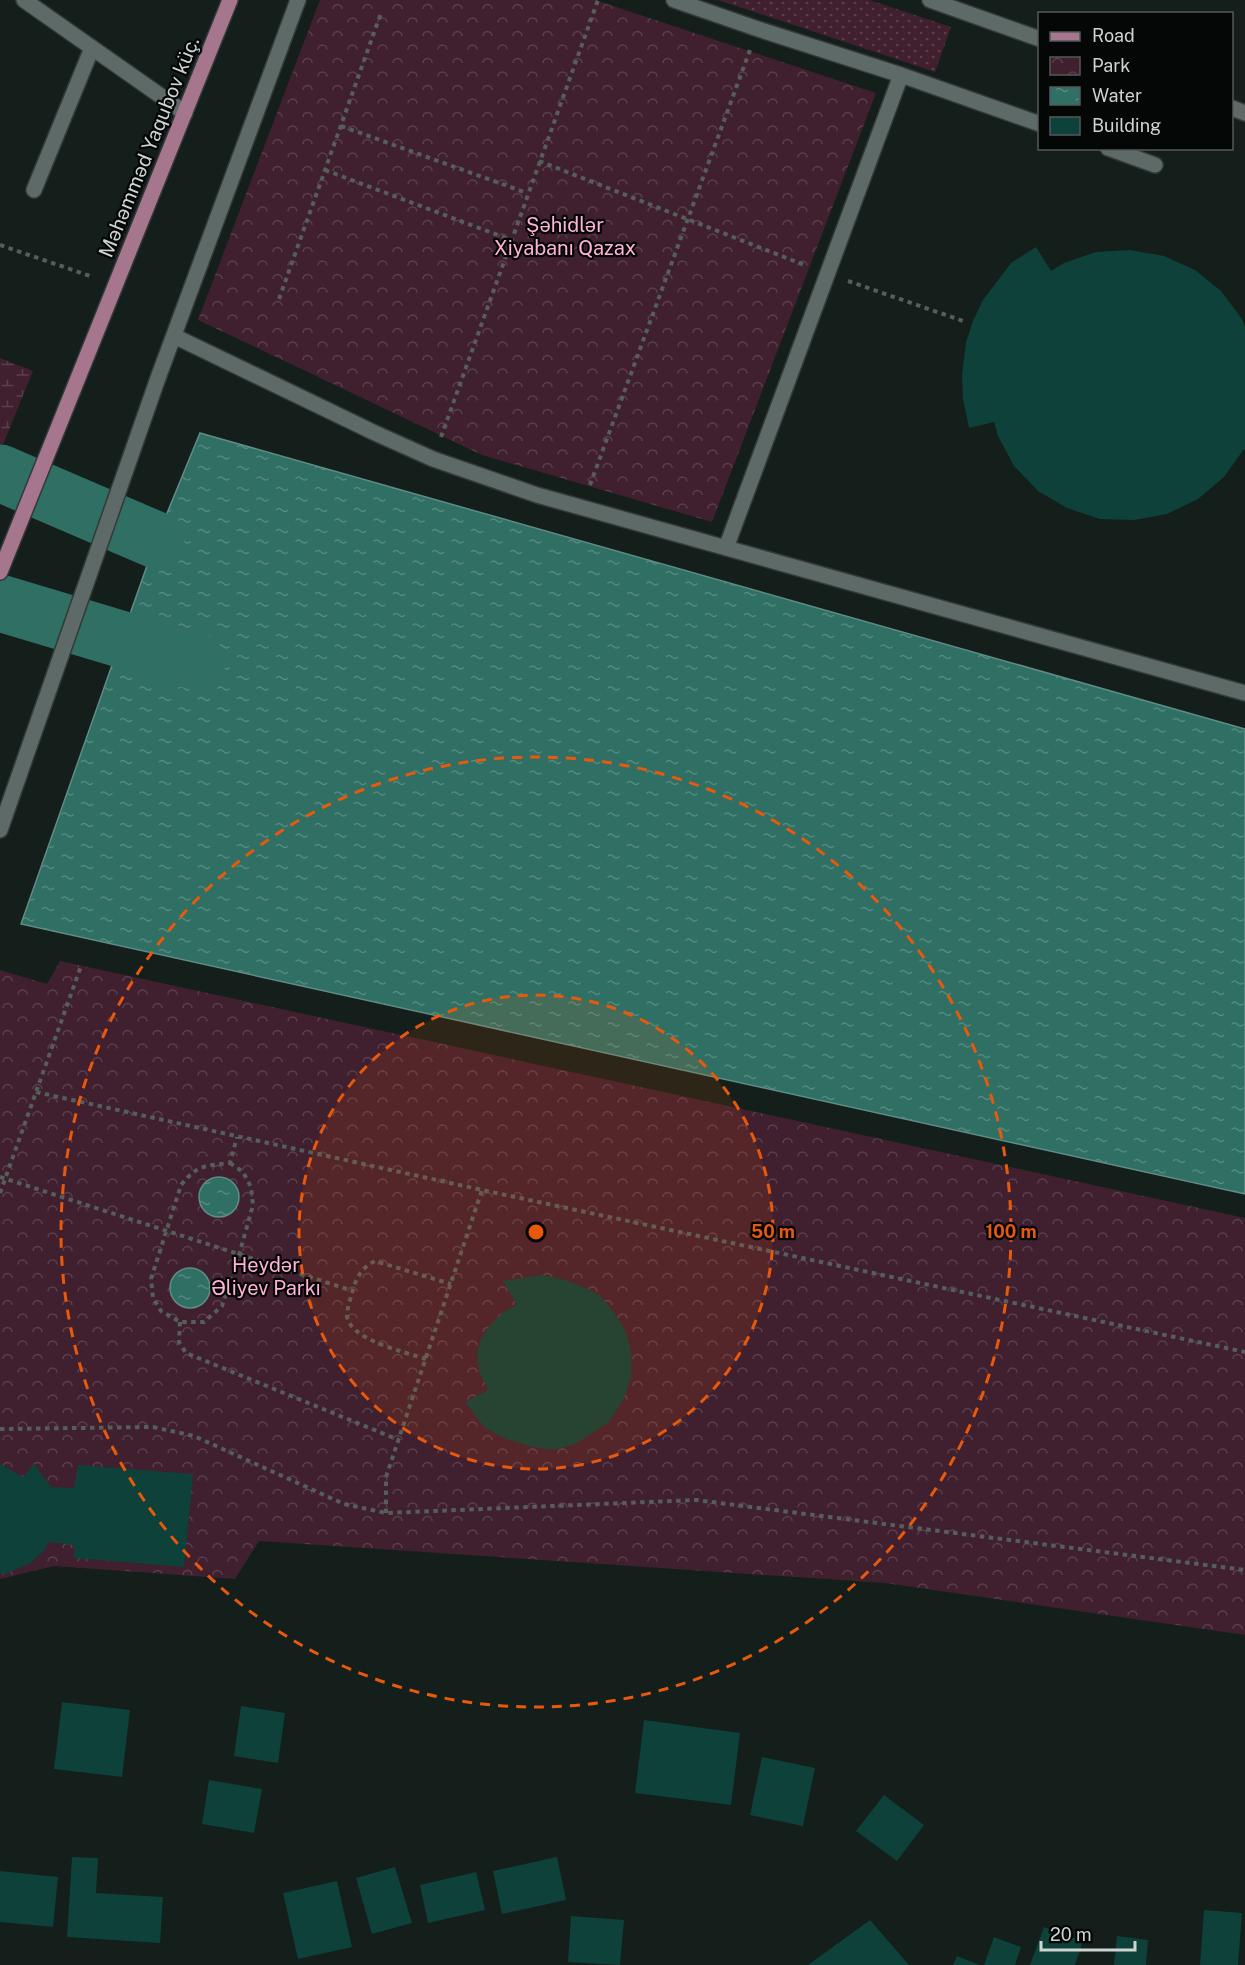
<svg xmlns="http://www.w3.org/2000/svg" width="1245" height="1965" viewBox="0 0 1245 1965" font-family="'Public Sans',sans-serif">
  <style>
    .grass { fill: url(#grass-dots) }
    .wetland { fill: url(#wetland-marsh) }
    .park { fill: url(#park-crowns) }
    .water { fill: url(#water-ripples); stroke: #5e8d85; stroke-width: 1.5 }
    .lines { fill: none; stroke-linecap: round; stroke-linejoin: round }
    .river { stroke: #2f6f64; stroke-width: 57 }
    .building { fill: #0d4139 }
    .lane-casing { stroke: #333937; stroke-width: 18 }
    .street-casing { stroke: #333937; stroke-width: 18 }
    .primary-casing { stroke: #333937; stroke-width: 18 }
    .path { stroke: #555e5b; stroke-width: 4; stroke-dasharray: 4.5 4.5; stroke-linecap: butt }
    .lane { stroke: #5e6a67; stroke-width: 15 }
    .street { stroke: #5e6a67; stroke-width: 15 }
    .primary { stroke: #a5768e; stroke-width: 15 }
    .ring { fill: none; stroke: #e8590c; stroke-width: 3; stroke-dasharray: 10 8 }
    .labels { text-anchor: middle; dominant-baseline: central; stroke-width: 4.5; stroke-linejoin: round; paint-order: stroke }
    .street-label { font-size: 20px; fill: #cdd4d2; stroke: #040706 }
    .park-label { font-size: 20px; fill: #ffb2d5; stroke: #040706 }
    .centre { fill: #e8590c; stroke: #040706; stroke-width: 3 }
    .ring-label { font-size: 18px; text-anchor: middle; font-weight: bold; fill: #e8590c; stroke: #040706; stroke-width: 4.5; stroke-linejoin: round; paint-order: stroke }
  </style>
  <defs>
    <pattern id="grass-dots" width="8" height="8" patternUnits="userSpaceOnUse" patternTransform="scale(1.5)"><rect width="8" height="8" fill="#401f2f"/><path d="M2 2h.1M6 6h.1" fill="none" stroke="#5a3f4c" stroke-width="1.8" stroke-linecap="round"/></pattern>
    <pattern id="wetland-marsh" width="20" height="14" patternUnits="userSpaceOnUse" patternTransform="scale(1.5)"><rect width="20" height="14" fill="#401f2f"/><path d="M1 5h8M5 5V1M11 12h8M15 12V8" fill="none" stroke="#5a3f4c"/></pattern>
    <pattern id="park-crowns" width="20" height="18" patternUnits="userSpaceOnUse" patternTransform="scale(1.5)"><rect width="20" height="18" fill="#401f2f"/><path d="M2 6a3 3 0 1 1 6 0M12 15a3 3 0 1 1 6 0" fill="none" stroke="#5a3f4c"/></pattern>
    <pattern id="water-ripples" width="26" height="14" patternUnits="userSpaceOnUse" patternTransform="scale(1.5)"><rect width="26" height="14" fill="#2f6f64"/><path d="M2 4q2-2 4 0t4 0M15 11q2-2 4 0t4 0" fill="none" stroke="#568980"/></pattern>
  </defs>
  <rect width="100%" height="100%" fill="#141e1b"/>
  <path class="grass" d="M718,0H869L951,27L935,72Z"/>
  <path class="wetland" d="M0,358L33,371L0,452Z"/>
  <path class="park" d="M320,0H595L876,93L712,522L482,455L198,320Z
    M60,961L1245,1218V1635L885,1583L259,1541L235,1579L54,1566L0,1579V970L47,984Z"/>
  <path class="water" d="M200,433L1245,729V1194L21,924L156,540Z
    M199 1197a20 20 0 1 1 40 0a20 20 0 1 1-40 0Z
    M170 1288a20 20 0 1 1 40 0a20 20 0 1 1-40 0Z"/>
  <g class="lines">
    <path class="river" d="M0,473L156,540
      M0,603L197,662"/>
  </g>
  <path class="building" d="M1036,247L1051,271L1064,263L1096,252L1130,250L1164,256L1195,270L1221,291L1242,319L1245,327V450L1244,449L1224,477L1198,499L1167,514L1134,520L1100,519L1067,508L1038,491L1014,466L998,436L994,422L969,428L963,399L962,375L966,342L973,321L983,300L1011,263Z
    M541,1275L562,1279L584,1287L600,1296L614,1312L626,1332L631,1352V1377L623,1400L609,1422L575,1444L555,1450L533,1447L508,1440L485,1428L465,1402L488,1390L479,1371L477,1353L481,1339L490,1325L503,1312L517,1305L503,1281Z
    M0,1464L23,1477L34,1464L51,1487L74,1488L78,1465L193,1474L184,1567L74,1558V1545L48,1542L45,1550L30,1563L8,1573L0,1574Z
    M62,1702L130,1710L122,1777L54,1769Z
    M241,1706L285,1713L278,1763L234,1756Z
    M644,1720L740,1733L731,1805L635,1793Z
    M762,1757L815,1768L803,1826L750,1815Z
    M209,1780L262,1789L254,1833L202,1824Z
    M884,1795L924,1825L897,1861L856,1831Z
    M72,1857L98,1858L96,1893L163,1897L160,1943L67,1937Z
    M557,1857L566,1900L502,1914L493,1871Z
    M395,1867L412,1923L372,1934L356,1878Z
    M0,1871L58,1877L53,1927L0,1922Z
    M476,1872L485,1910L428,1923L420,1885Z
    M337,1881L352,1947L298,1959L283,1893Z
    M1204,1910L1242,1913L1238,1965H1200Z
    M571,1916L624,1920L620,1965L568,1962Z
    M870,1920L909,1965H808Z
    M1044,1927L1083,1941L1075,1965H1030Z
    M1117,1936L1148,1940L1146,1965H1114Z
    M994,1937L1021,1947L1015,1965H984Z
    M957,1956L980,1965H953Z"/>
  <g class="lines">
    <g class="lane-casing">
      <path id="lane" d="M674,0L758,29L901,75L726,548
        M901,75L1040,124
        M1108,148L1155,165
        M34,190L92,48
        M174,336L375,433L433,459L537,495L1245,693
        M0,830L158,378L298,0"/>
    </g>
    <g class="street-casing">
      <path id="street" d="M24,0L185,113
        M930,0L1040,39
        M1232,108L1245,113"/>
    </g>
    <g class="primary-casing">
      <path id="primary" d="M0,572L230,0"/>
    </g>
    <path class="path" d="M341,126L527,193
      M539,161L807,266
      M325,170L511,240
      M0,245L93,277
      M848,281L966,322
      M279,299L381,13
      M441,437L598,0
      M590,485L750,50
      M36,1092L482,1190L1245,1352
      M230,1163L243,1172L251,1187L253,1205L239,1255L222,1306L204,1322H180L161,1311L153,1298L151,1279L181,1185C198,1164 205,1166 230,1163L237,1137
      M0,1177L353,1291
      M0,1193L81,966
      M180,1322L179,1342L186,1353L399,1440
      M426,1359C405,1352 350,1340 347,1316C347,1309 350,1300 352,1293C356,1278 361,1268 375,1261L451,1284
      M0,1429L153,1427L194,1436L344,1504L386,1513L696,1500L1245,1570
      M386,1513V1477L482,1190"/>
    <use href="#lane" class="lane"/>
    <use href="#street" class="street"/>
    <use href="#primary" class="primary"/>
  </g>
  <circle cx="536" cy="1232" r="237" fill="#e8590c" fill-opacity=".12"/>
  <g class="ring">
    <circle cx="536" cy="1232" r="237"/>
    <circle cx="536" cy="1232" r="475"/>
  </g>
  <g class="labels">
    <g class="street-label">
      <text transform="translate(149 147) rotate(-68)">Məhəmməd Yaqubov küç.</text>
    </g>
    <g class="park-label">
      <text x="565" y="225">Şəhidlər<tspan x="565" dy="23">Xiyabanı Qazax</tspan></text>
      <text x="266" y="1265">Heydər<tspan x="266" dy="23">Əliyev Parkı</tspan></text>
    </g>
  </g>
  <circle cx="536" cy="1232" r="9" class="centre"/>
  <g class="ring-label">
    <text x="773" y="1238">50 m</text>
    <text x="1011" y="1238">100 m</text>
  </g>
  <rect x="1038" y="12" width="195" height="138" fill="#040706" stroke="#545958" stroke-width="1.5"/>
  <rect x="1050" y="32" width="30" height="9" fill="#a5768e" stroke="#545958" stroke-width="1.5"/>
  <text x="1092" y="42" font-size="18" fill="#cdd4d2">Road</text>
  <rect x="1050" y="57" width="30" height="18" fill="url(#park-crowns)" stroke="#545958" stroke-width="1.5"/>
  <text x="1092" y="72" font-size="18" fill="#cdd4d2">Park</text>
  <rect x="1050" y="87" width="30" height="18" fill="url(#water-ripples)" stroke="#545958" stroke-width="1.5"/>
  <text x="1092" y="102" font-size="18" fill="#cdd4d2">Water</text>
  <rect x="1050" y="117" width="30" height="18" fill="#0d4139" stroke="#545958" stroke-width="1.5"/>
  <text x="1092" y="132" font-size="18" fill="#cdd4d2">Building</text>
  <path d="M1041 1941v9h94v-9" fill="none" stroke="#cdd4d2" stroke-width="3"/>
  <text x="1050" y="1941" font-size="18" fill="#cdd4d2" stroke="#040706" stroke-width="4.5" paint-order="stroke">20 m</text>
</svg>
